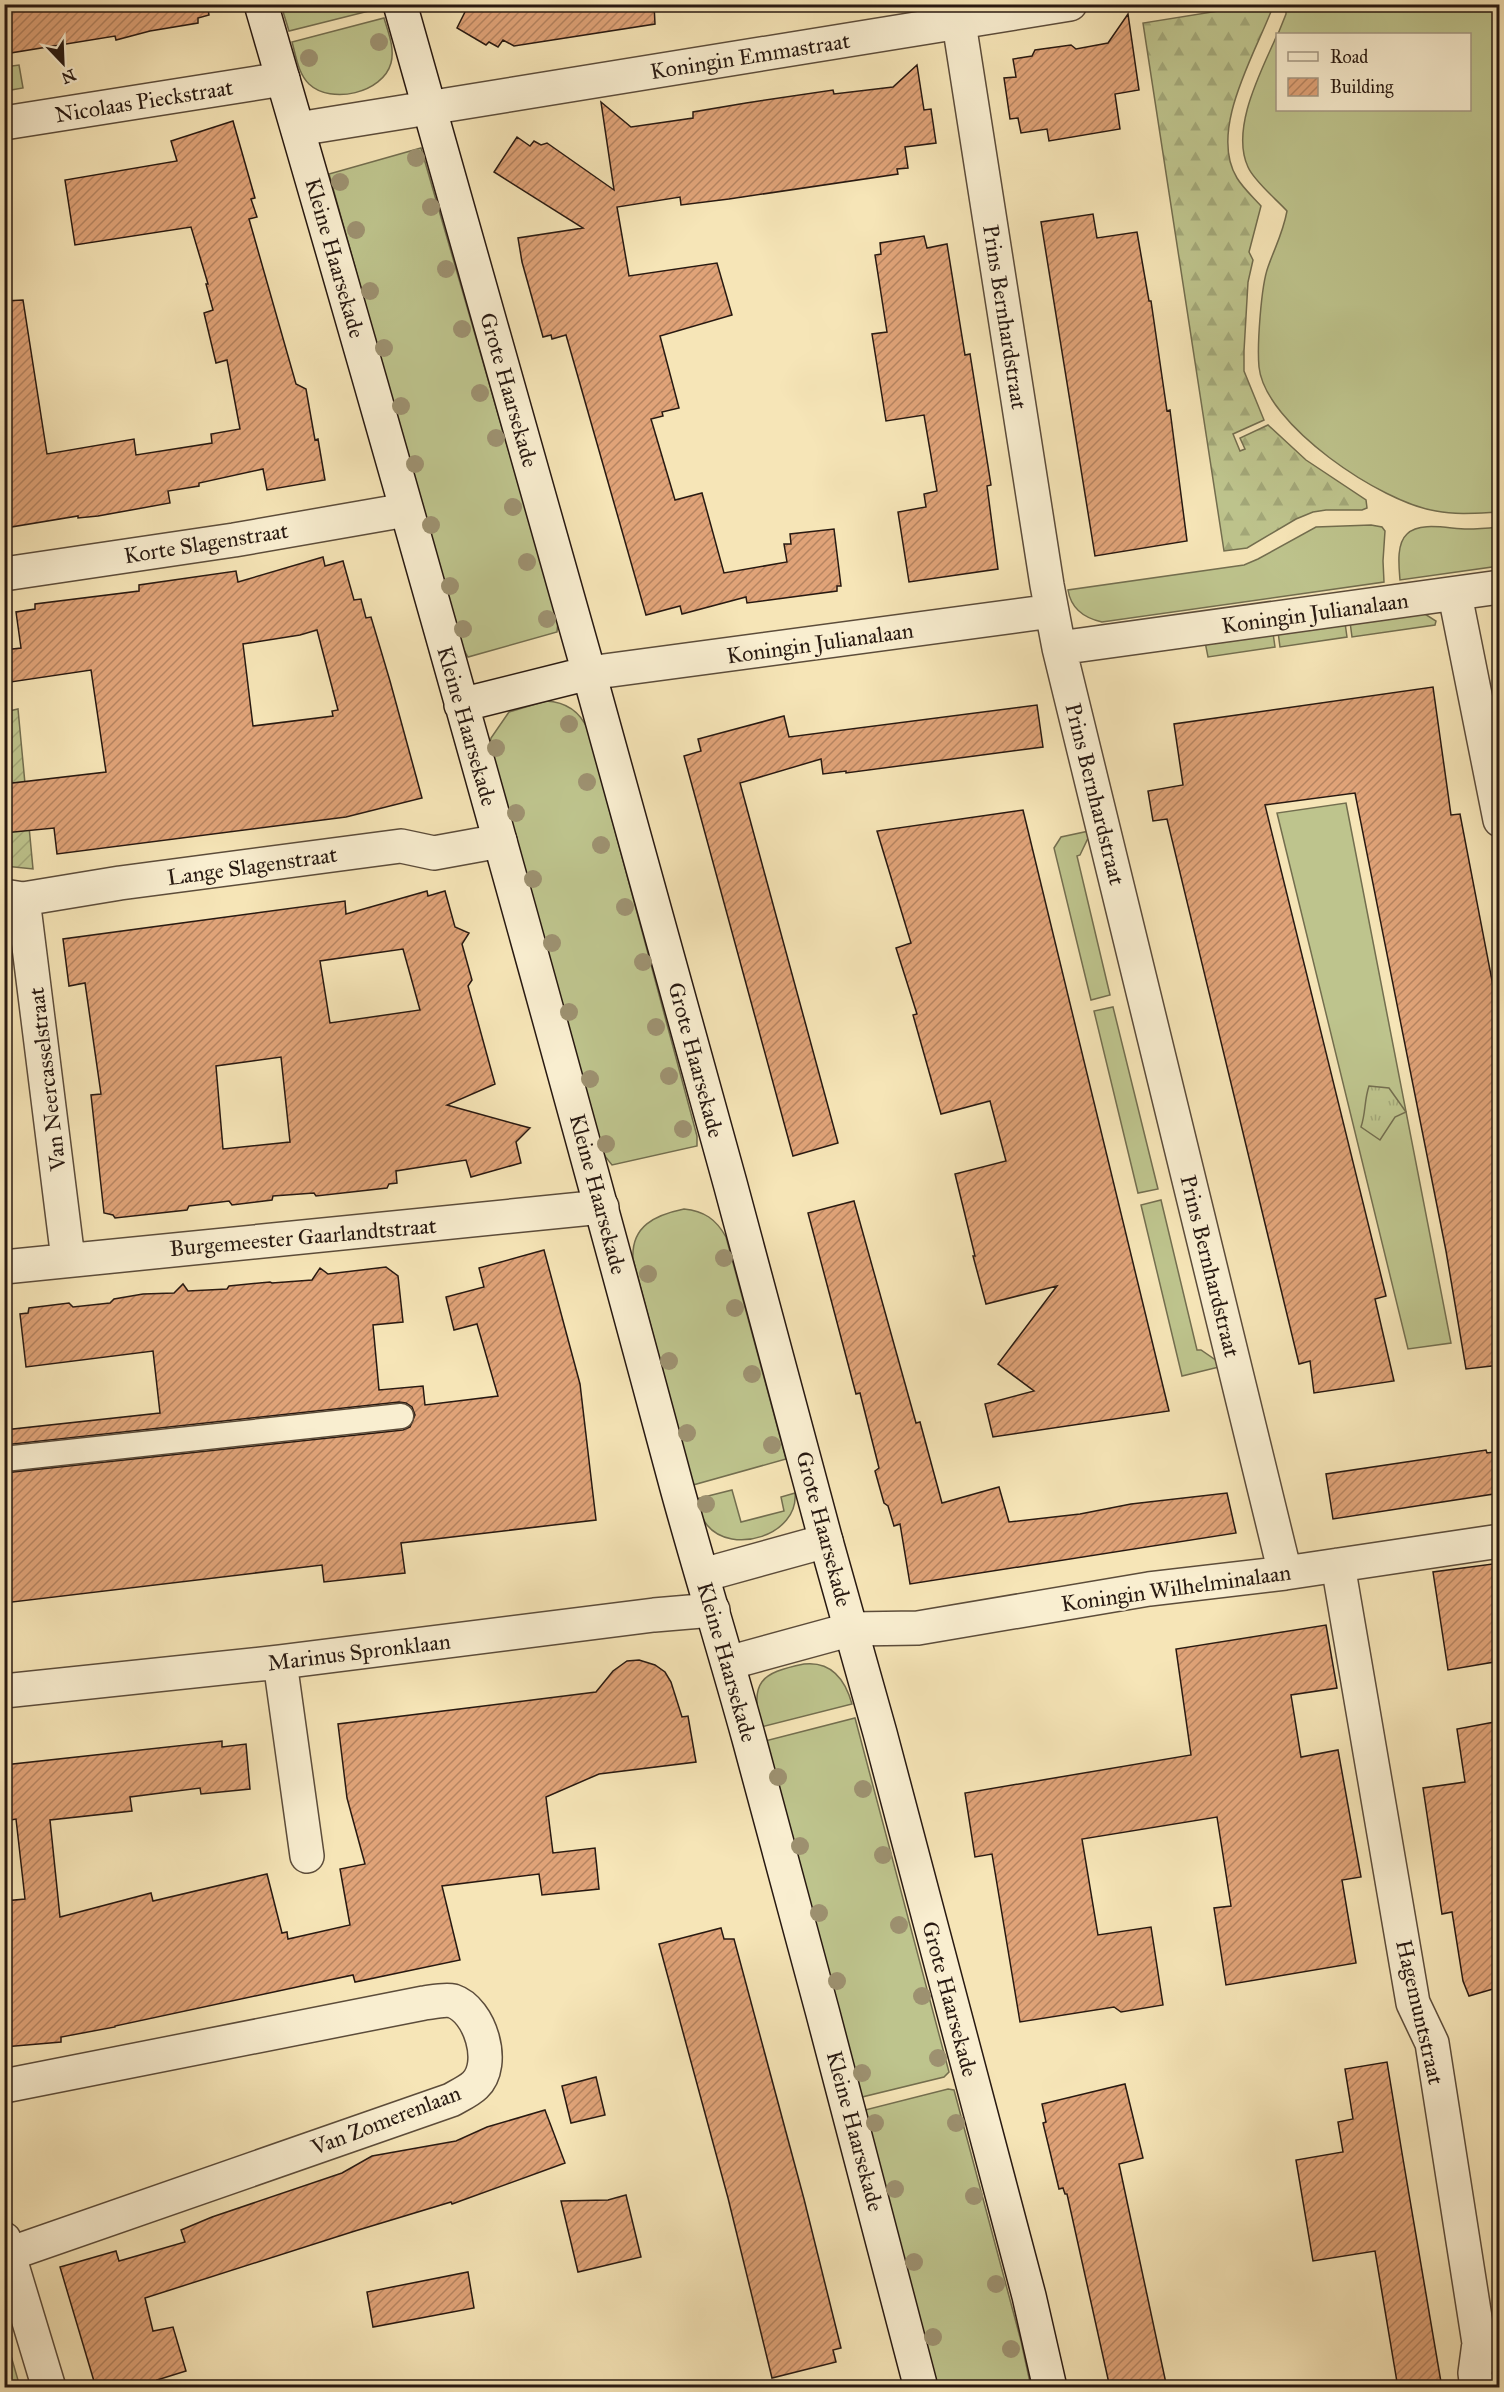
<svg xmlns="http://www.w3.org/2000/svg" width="1504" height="2392" viewBox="0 0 1504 2392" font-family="'IM FELL Great Primer',serif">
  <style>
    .grass { fill: #bec48d; stroke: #736e4f; stroke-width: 1.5 }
    .forest { fill: url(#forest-firs); stroke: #736e4f; stroke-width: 1.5 }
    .park { fill: url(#park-tufts); stroke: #736e4f; stroke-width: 1.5 }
    .garden { fill: url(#garden-furrows); stroke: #736e4f; stroke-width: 1.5 }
    .building { fill: url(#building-hatch); stroke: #281911; stroke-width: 1.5; fill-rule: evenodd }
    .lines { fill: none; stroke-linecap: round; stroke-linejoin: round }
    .lane-casing { stroke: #5c4c3a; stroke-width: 27 }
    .street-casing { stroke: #5c4c3a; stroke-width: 36 }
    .secondary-casing { stroke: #281911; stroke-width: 36 }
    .lane { stroke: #f9eed0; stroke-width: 24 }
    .street { stroke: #f9eed0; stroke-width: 33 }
    .secondary { stroke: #f9eed0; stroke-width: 33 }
    .tree { fill: #9d9170 }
    .labels { text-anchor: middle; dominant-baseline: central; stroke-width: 4.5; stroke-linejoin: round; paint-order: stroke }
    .street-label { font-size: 22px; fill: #281911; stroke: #f9eed0 }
  </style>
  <defs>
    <pattern id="forest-firs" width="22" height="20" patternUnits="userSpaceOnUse" patternTransform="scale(1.5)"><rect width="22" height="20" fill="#bec48d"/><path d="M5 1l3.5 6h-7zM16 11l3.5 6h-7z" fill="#a3a879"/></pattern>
    <pattern id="park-tufts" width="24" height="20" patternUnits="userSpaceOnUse" patternTransform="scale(1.5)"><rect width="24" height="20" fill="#bec48d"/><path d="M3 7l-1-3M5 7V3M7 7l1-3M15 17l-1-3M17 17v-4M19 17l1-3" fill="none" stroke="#a3a879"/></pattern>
    <pattern id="garden-furrows" width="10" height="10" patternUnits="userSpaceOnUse" patternTransform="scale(1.5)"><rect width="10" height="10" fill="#bec48d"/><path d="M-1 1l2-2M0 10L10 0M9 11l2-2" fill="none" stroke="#a3a879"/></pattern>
    <pattern id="building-hatch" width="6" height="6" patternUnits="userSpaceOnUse" patternTransform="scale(1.5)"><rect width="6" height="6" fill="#e0a378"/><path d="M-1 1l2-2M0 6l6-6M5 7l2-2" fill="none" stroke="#b68461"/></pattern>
  </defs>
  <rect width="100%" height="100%" fill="#f6e5b7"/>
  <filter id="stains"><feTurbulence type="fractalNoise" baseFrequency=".00333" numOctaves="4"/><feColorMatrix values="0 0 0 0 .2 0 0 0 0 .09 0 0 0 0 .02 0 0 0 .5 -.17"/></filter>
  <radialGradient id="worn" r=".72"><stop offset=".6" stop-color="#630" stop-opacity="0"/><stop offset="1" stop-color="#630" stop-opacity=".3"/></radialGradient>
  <path class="grass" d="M380,4L381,8L289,31L281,5Z
    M1286,5H1497L1500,21L1499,512C1478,513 1457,515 1436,511C1382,503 1265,425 1259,367C1257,346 1261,286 1268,267C1275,247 1283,233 1287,211C1276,199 1254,181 1248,167C1230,128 1262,70 1277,35L1278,110H1470V34H1278L1286,14Z
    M384,18C388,32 395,48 391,63C383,93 331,105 309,84C298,73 296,56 292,42Z
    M19,65L23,88L5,91V67Z
    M421,148L558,621L557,632L468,657L460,643L329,174Z
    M1371,525L1382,527L1385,531L1383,561L1384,582L1102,622C1084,618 1071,609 1068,590L1244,565L1258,559L1316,527Z
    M1499,527V566L1400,580C1399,567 1396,544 1407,534C1420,521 1450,529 1467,529C1477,529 1489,528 1499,527Z
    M1417,613L1425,614L1436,621L1435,625L1352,637L1350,622Z
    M1345,623L1347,637L1280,647L1278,632Z
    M1273,633L1275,647L1208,657L1205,642Z
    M546,701C566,702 580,711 588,730L697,1136V1146L612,1165L604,1155L490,744L491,738L509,712Z
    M1346,803L1451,1343L1408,1349L1277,813Z
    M1089,831V836L1080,855L1077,856L1110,995L1091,1000L1054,848L1061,837Z
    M1113,1007L1158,1189L1138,1193L1094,1011Z
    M1161,1200L1197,1350H1201L1217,1361L1219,1367L1182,1376L1141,1205Z
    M684,1209C704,1211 716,1219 726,1237L786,1459L693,1485L633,1259C631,1226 655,1215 684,1209Z
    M732,1490L741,1522L784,1511L781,1497L795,1493C799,1535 732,1556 707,1525C701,1518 699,1508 696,1499Z
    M804,1664C831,1661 845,1679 852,1704L761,1727C750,1682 760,1673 804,1664Z
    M855,1718L949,2072L944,2077L862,2097L765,1741Z
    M948,2089L954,2090L1021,2341L1031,2387H938L865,2110Z
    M5,2335L20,2387H5Z"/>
  <path class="forest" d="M1262,4L1271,5L1272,9C1255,54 1208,131 1237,178C1243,188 1253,197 1261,206L1249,252L1253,260L1248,282L1244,351V371L1264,420L1233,434L1240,451L1245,449L1240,438L1268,425L1306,460L1366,500L1367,508L1362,510H1326L1313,512L1296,519L1247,548L1224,551L1143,23Z"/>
  <path class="park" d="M1369,1086L1389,1088L1406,1112L1395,1117L1380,1140L1361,1127C1366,1112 1364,1101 1369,1086Z"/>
  <path class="garden" d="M4,682L9,711L18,709L33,869L5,866Z"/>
  <path class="building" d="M4,4H207L209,15L198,18V23L150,31L116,40L115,36L4,54Z
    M469,4H654L655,24L514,46L503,40L498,47L489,42L486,45L457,28Z
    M1128,14L1139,90L1115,94L1120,129L1049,141L1047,129L1021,133L1018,118L1010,119L1004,78L1016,77L1013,59L1032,56L1035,50L1071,45L1076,49L1108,43Z
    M917,65L924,110L931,109L936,143L905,147L908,168L897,169L898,174L729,199L681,205L680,197L617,207L629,276L717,263L732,315L660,336L679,408L662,412L663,416L651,419L675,500L702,493L724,573L787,562L784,544H791L790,534L834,529L841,586H837V591L747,603L746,597L682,614L680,606L646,615L566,335L552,339L551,335L543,337L522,262L518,238L583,228L494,172L517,137L530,146L534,141L541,145L547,143L614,190L601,102L631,127L693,118V112L746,103L833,90L834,94L893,87Z
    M233,121L255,198L251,199L257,217L249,219L296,384L306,389L315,440L318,439L325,480L267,490L263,469L199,483V486L168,491L170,503L98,516L78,518V516L5,528L4,301L23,300L47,454L134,439L136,455L212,443L211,434L240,429L227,360L216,363L204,313L213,310L206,284H208L191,227L75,245L65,180L177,161L171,141Z
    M1093,214L1097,238L1137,232L1149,301H1151L1167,411L1170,410L1187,541L1095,556L1041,222Z
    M924,236L927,248L947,244L965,355L970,354L991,485L987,486L998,569L909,582L898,512L926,507L924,494L937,491L924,415L886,421L872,334L887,332L875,255L881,254L880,243Z
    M323,557L325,566L343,561L354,600L361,599L366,618L371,617L390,681L422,798L346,817L57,854L54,828L4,833V784L106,772L91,670L4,683V650L21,648L16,612L35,609V604L139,591V585L236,571L238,582ZM317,630L338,710L332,711L333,716L253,726L243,644L300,635Z
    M1433,687L1451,815L1460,814L1500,1022V1365L1466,1369L1446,1251L1355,793L1265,805L1386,1296L1375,1299L1394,1381L1314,1393L1310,1361L1299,1364L1167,819L1153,821L1148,791L1183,785L1174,724Z
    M1037,705L1043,747L846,773V771L823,774L821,759L740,783L838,1143L793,1156L684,756L701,751L698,739L784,716L789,737Z
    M1023,810L1169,1411L993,1437L985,1404L1034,1391L998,1364L1057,1286L986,1304L973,1256H975L955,1174L1006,1161L990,1101L941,1114L913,1015L917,1014L896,948L911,943L877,831Z
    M427,891L428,896L445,891L455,927L469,933L462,944L472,980L468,986L495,1084L447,1105L530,1128L516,1142L521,1163L471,1177L466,1160L396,1171L397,1183L389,1184L387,1188L316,1196L314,1193L273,1196L272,1200L232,1205L229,1201L189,1206L187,1210L115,1218L113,1215L104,1213L91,1095L101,1094L85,983L69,986L63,939L345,901L346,914ZM403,949L420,1010L330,1023L320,961ZM281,1057L290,1142L223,1149L216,1066Z
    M854,1201L916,1423L920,1422L942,1503L999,1487L1009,1522L1080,1514L1131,1504L1227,1493L1236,1533L910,1584L900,1524L894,1526L888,1506L884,1503L875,1471L879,1468L860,1393L856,1394L808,1213Z
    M544,1250L580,1384L596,1520L401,1543L405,1573L324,1582L322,1565L4,1603V1473L403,1430L410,1427L415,1415L412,1407L406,1403L399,1402L4,1445V1430L160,1413L153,1351L26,1367L20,1314L28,1313L29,1308L69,1303L73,1307L110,1303L114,1299L143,1294L174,1293L183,1284L188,1291L227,1289L229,1286L270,1282L272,1283L312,1280L320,1268L328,1274L386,1267L398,1276L403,1322L373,1325L379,1390L423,1386L425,1405L498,1396L477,1324L454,1330L446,1297L484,1287L479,1268Z
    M1486,1450L1487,1453L1500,1451V1493L1333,1519L1326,1474Z
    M1500,1563V1661L1448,1670L1433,1572Z
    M1326,1625L1337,1688L1291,1695L1301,1757L1338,1750L1361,1877L1342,1880L1356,1963L1226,1985L1214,1908L1231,1906L1217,1817L1082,1839L1098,1935L1151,1927L1163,2005L1121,2012L1114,2007L1020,2022L992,1854L975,1857L965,1793L1191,1755L1176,1649Z
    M639,1660L655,1665L665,1672L671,1682L682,1717L688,1716L696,1762L599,1774L546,1797L553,1853L595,1848L599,1889L542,1895L539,1874L442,1886L460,1960L355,1982L353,1975L115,2026V2027L61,2037V2042L4,2047V1901L25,1899L16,1819L4,1821V1765L222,1741V1747L246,1744L250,1789L201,1794L200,1788L130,1797L132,1811L50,1820L60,1917L151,1893L153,1901L267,1874L282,1933L287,1932L288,1939L350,1925L340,1869L365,1864L347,1798L338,1724L596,1692L613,1671L627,1661Z
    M1500,1721V1987L1469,1996L1463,1981L1452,1912L1442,1914L1423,1788L1465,1782L1457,1729Z
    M721,1928L724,1939H734L804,2199L841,2348L833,2350L836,2362L772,2378L728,2198L659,1944Z
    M1387,2062L1402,2153L1442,2388H1398L1375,2251L1313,2261L1296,2160L1343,2152L1338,2122L1353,2119L1345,2069Z
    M596,2077L605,2115L571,2123L562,2086Z
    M1125,2084L1143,2158L1119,2164L1167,2388H1110L1067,2194H1065L1063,2188L1059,2189L1043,2123L1046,2122L1042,2104Z
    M545,2110L565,2163L452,2204L451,2202L355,2231L145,2298L153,2331L173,2327L186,2371L157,2380L160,2388H96L60,2267L116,2251L119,2261L185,2242L181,2230L212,2217L342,2173L372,2156L456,2141L487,2127Z
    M626,2195L641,2257L578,2272L561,2201L608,2200Z
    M468,2272L474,2308L373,2327L367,2292Z"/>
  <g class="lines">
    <g class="lane-casing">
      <path id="lane" d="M4,1459L401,1416"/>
    </g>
    <g class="street-casing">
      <path id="street" d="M956,4L1047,585L1059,648L1285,1573
        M4,123L283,79
        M298,129L1070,4
        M4,574L234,540L406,510
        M1455,595L1500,820
        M1059,648L1500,587
        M589,673L1052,611
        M4,896L23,899L120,883L401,846L434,853L500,841
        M23,899L68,1259
        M4,1267L602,1207
        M1338,1565L1413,2003L1432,2043L1479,2343L1475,2373L1477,2388
        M703,1575L826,1541
        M280,1662L307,1856
        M728,1663L852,1629L918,1628L1149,1589L1285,1573L1500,1541
        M4,1691L280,1662L654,1615L713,1610
        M4,2086L424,2003C432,2002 445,1999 453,2001C480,2010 497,2064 475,2085C469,2091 458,2096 451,2100L9,2254
        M4,2239L49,2388"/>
    </g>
    <g class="secondary-casing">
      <path id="secondary" d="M261,4C405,497 544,992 677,1488C700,1572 726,1655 749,1739C808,1955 865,2171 921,2388
        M400,4L589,673L730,1183L826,1541L880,1733L1029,2296L1050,2388
        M461,705L589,673"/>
    </g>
    <use href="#lane" class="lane"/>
    <use href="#street" class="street"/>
    <use href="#secondary" class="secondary"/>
  </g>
  <g class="tree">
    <circle cx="379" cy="42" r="9"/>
    <circle cx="309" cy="58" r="9"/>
    <circle cx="416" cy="158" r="9"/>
    <circle cx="340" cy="182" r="9"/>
    <circle cx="431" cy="207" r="9"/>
    <circle cx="356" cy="230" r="9"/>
    <circle cx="446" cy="269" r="9"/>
    <circle cx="370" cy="291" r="9"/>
    <circle cx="462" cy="329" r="9"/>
    <circle cx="384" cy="348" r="9"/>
    <circle cx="480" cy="393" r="9"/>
    <circle cx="401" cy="406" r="9"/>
    <circle cx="496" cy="438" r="9"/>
    <circle cx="415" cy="464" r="9"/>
    <circle cx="513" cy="507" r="9"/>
    <circle cx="431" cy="525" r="9"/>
    <circle cx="527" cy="562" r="9"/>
    <circle cx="450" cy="586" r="9"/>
    <circle cx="547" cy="619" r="9"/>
    <circle cx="463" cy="629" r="9"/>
    <circle cx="569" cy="724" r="9"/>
    <circle cx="496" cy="748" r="9"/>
    <circle cx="587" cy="782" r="9"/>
    <circle cx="516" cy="813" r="9"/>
    <circle cx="601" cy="845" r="9"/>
    <circle cx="533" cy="879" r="9"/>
    <circle cx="625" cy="907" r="9"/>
    <circle cx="552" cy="943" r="9"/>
    <circle cx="643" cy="962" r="9"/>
    <circle cx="569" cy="1012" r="9"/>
    <circle cx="656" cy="1027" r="9"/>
    <circle cx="669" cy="1076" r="9"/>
    <circle cx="590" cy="1079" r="9"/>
    <circle cx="683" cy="1129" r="9"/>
    <circle cx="606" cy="1144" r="9"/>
    <circle cx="724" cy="1258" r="9"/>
    <circle cx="648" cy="1274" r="9"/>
    <circle cx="735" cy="1308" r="9"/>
    <circle cx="669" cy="1361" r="9"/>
    <circle cx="752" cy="1374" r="9"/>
    <circle cx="687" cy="1433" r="9"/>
    <circle cx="772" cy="1445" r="9"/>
    <circle cx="706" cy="1504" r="9"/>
    <circle cx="778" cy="1777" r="9"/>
    <circle cx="863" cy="1789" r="9"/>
    <circle cx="800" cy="1846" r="9"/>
    <circle cx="883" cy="1855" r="9"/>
    <circle cx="819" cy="1913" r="9"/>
    <circle cx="899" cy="1925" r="9"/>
    <circle cx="837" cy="1981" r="9"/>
    <circle cx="922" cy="1996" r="9"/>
    <circle cx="938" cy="2058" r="9"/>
    <circle cx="862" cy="2073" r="9"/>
    <circle cx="875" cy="2123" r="9"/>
    <circle cx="956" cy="2123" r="9"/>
    <circle cx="895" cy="2189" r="9"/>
    <circle cx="974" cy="2196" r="9"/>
    <circle cx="914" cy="2262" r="9"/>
    <circle cx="996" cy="2284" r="9"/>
    <circle cx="933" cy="2337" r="9"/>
    <circle cx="1011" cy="2349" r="9"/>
  </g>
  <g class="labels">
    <g class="street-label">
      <text transform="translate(750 56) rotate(-9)">Koningin Emmastraat</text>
      <text transform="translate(144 101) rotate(-9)">Nicolaas Pieckstraat</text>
      <text transform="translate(335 258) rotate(74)">Kleine Haarsekade</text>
      <text transform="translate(1005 317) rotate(81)">Prins Bernhardstraat</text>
      <text transform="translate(509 390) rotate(74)">Grote Haarsekade</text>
      <text transform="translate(206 543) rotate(-9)">Korte Slagenstraat</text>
      <text transform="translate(1315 613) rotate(-8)">Koningin Julianalaan</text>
      <text transform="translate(820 643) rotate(-8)">Koningin Julianalaan</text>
      <text transform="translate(467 726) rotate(74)">Kleine Haarsekade</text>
      <text transform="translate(1095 794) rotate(76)">Prins Bernhardstraat</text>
      <text transform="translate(252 866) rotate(-8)">Lange Slagenstraat</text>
      <text transform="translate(696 1060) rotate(75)">Grote Haarsekade</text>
      <text transform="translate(47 1079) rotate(-97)">Van Neercasselstraat</text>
      <text transform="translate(598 1194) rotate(75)">Kleine Haarsekade</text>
      <text transform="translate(303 1237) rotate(-5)">Burgemeester Gaarlandtstraat</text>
      <text transform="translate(1210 1266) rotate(76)">Prins Bernhardstraat</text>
      <text transform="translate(824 1529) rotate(75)">Grote Haarsekade</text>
      <text transform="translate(1176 1588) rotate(-8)">Koningin Wilhelminalaan</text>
      <text transform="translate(359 1652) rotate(-7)">Marinus Spronklaan</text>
      <text transform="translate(727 1662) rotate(74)">Kleine Haarsekade</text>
      <text transform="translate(950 1999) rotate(75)">Grote Haarsekade</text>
      <text transform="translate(1420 2012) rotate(77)">Hagemuntstraat</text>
      <text transform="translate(386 2120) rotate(-21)">Van Zomerenlaan</text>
      <text transform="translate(855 2131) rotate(75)">Kleine Haarsekade</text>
    </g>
  </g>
  <rect width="1504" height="2392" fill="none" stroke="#f6e5b7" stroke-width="24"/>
  <rect x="6" y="6" width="1492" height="2380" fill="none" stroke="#281911" stroke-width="3"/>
  <rect x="12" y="12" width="1480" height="2368" fill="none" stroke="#281911" stroke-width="1.5"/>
  <rect x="1276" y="33" width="195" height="78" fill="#f9eed0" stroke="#a59984" stroke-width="1.5"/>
  <rect x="1288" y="52" width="30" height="9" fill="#f9eed0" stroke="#a59984" stroke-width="1.5"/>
  <text x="1330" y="63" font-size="18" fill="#281911">Road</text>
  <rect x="1288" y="78" width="30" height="18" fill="url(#building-hatch)" stroke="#a59984" stroke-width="1.5"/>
  <text x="1330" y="93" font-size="18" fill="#281911">Building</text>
  <g transform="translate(63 63) rotate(157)" stroke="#f9eed0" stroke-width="4.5" paint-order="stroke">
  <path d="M0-4.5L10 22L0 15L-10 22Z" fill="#281911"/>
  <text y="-9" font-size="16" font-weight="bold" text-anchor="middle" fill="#281911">N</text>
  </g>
  <rect width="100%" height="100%" filter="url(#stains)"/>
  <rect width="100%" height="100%" fill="url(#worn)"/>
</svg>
